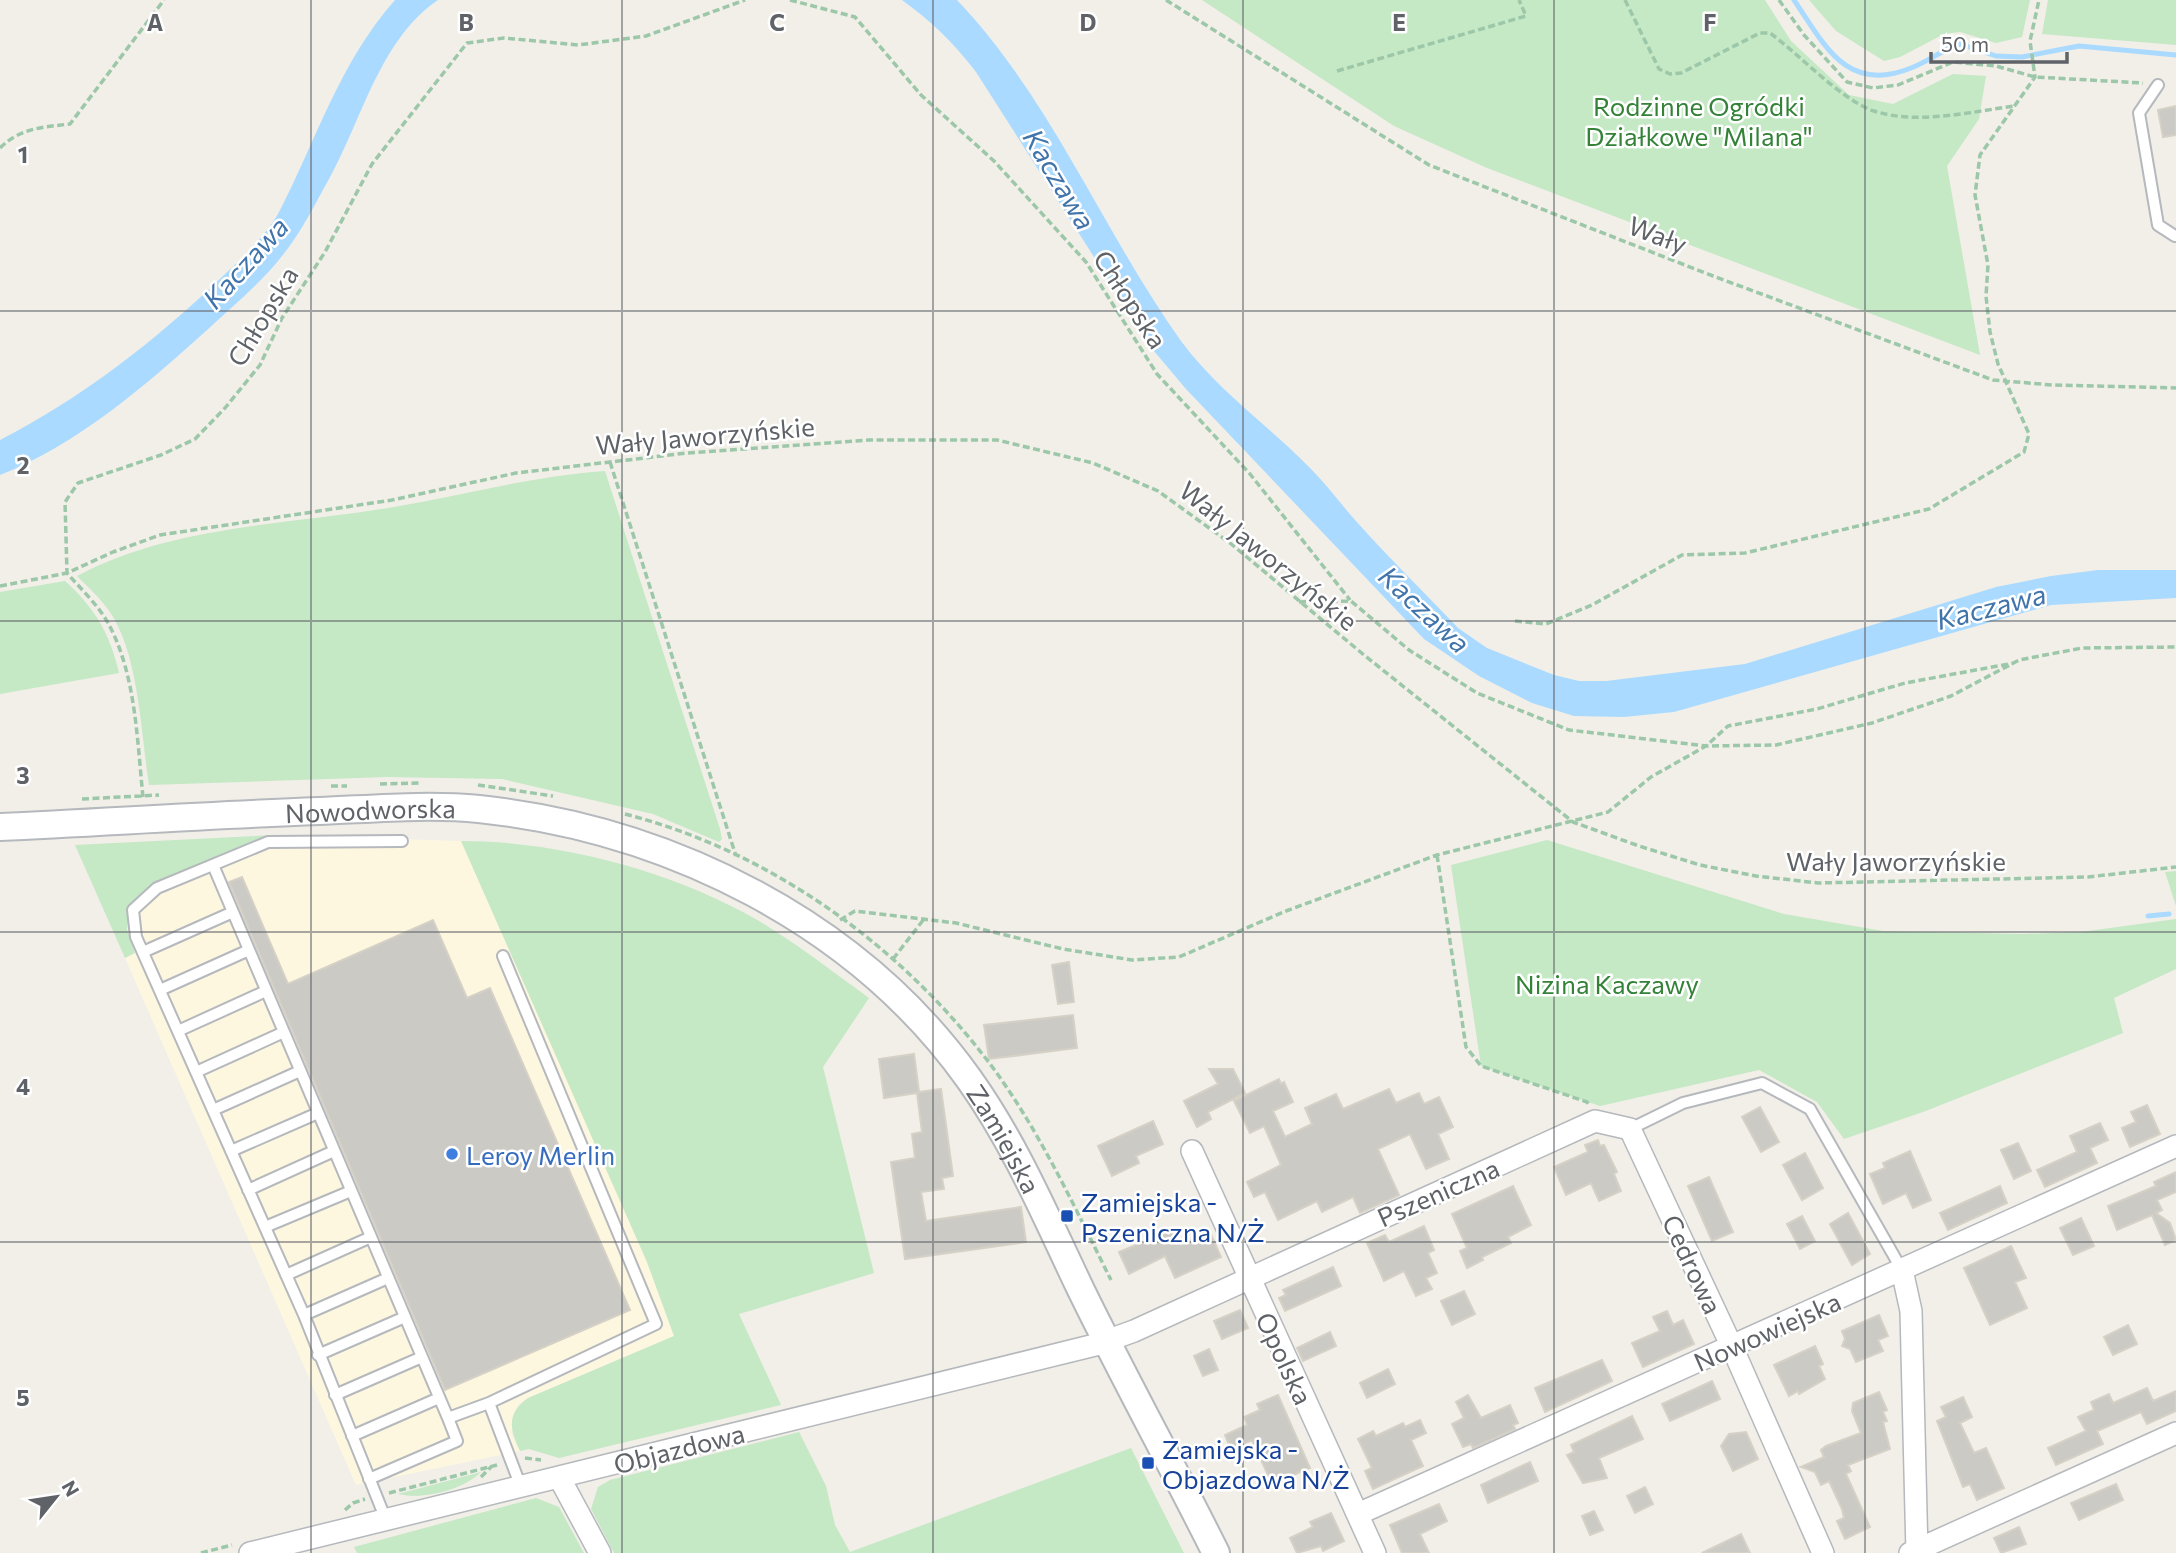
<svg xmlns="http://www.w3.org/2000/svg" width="2176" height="1553" viewBox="0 0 2176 1553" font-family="Commissioner,sans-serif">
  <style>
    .commercial { fill: #fef7e0 }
    .green { fill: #c5e8c5 }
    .water { fill: #aadaff }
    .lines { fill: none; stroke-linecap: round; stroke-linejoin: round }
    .stream { stroke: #aadaff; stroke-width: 5 }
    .building { fill: #cccac5; stroke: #d6d1c6; stroke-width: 2 }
    .service-casing { stroke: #b5b8bc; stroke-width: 14 }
    .minor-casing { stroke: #b5b8bc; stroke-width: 24 }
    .tertiary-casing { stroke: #b5b8bc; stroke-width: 30 }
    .path { stroke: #9cc7a9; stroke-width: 3.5; stroke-dasharray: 7 3.5; stroke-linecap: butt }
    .service { stroke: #fff; stroke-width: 10 }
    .minor { stroke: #fff; stroke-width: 21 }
    .tertiary { stroke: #fff; stroke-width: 26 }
    .grid { fill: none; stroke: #5f6368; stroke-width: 2; stroke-opacity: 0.55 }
    .shop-dot { fill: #3f7fe0; stroke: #fff; stroke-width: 2.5 }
    .transit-dot { fill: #1a4fb4; stroke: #fff; stroke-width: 2.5 }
    .labels { text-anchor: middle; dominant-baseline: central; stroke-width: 5; stroke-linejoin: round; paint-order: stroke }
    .park-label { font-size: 26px; fill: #348238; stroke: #fff }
    .street-label { font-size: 26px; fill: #5f6368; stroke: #fff }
    .shop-label { font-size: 26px; fill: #366cbe; stroke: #fff; text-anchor: start }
    .transit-label { font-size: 26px; fill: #164399; stroke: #fff; text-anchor: start }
    .water-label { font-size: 28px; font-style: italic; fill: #4174aa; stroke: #fff }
    .grid-label { font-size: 23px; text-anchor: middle; font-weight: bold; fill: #5f6368; stroke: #fff; stroke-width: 5; stroke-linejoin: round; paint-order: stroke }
  </style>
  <rect width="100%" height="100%" fill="#f1efe8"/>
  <path class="commercial" d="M276,835L461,841L647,1262L674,1336L528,1398L518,1405L511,1433L520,1451L356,1485L125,958L134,953L127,929L129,907L155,885Z"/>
  <path class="green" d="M1202,0H1765L1791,41L1849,95L1893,104L1953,74L1986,76L1979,119L1947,166L1980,355L1487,168L1394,126Z
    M1809,0H2030L2022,37L1996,43L1960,32L1944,34L1900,57L1884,61L1836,31Z
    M2048,0H2176V45L2042,34Z
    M605,471L720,829L722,839L719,842L653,814L502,779L387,777L149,785C141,734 139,655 110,612C101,599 88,587 77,576C173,525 288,525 394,507C464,495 533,476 605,471Z
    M65,581C95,608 110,634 119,673L0,694V592Z
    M276,835L155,885L129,907L127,929L135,953L125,958L75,845Z
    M1547,840L1784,914L1883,931L2022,934L2081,932L2176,919V969L2114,998L2123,1033L1923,1112L1844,1139L1817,1102L1759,1070L1600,1106L1481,1066L1451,865Z
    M461,841C559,841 674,871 759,921C797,944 833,972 869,998L823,1067L874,1273L739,1314L781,1405L559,1458L529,1449L520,1451C509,1428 507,1413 528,1398L674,1336L647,1262Z
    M2176,871V906L2165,872Z
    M799,1432L826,1486L835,1525L850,1552L1131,1448L1184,1553H614L591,1509L598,1487L610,1480Z
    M481,1472C463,1490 423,1500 398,1494Z
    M536,1498L559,1507L584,1553H357L354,1547Z"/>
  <path class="water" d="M395,0H438C380,39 362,120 329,179C315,204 301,233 282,256C261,283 232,307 207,330C145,386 78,444 0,475V440C82,398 155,341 222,277C241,259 265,237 278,214C316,141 339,63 395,0Z
    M902,0H957C1052,100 1102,230 1181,341C1216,389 1269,426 1310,468C1326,484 1340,503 1355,520C1388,557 1424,592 1458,628L1487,648L1554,675L1579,681H1606L1745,664L1996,587L2051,576L2098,570H2176V598L2051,605L1674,712L1624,717L1574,716L1532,703L1479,676L1424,639L1186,389L1154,351L976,72C954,43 931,21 902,0Z"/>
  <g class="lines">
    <path class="stream" d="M1794,0C1825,46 1847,94 1911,68C1928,62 1943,49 1960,44L1996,56L2022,57L2079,46L2176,55
      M2148,916L2169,914"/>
  </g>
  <path class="building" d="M2176,106V135L2163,137L2158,110Z
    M242,877L288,984L433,920L467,998L490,988L630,1310L445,1390L229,882Z
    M1069,962L1074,1002L1058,1004L1052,965Z
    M1073,1015L1077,1048L989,1059L984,1025Z
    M914,1054L919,1092L941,1089L953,1176L942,1178L944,1189L921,1192L926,1221L1021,1207L1026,1242L905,1259L891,1162L915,1158L912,1134L922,1132L917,1093L884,1098L879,1059Z
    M1209,1069H1233L1245,1093L1208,1112L1211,1119L1197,1127L1184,1101L1218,1084Z
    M1279,1079L1281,1084L1284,1082L1293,1102L1273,1111L1285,1137L1312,1124L1305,1108L1336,1094L1343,1109L1389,1089L1396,1103L1419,1093L1424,1104L1439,1097L1453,1127L1438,1134L1449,1159L1426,1169L1410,1134L1378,1149L1399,1195L1360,1213L1353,1197L1322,1212L1317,1201L1278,1220L1265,1192L1254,1197L1247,1182L1281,1165L1264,1126L1250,1133L1234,1101Z
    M2147,1105L2160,1134L2130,1147L2122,1128L2136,1122L2131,1112Z
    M1760,1107L1779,1142L1761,1152L1742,1117Z
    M1153,1121L1163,1144L1136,1156L1139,1163L1112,1176L1098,1146Z
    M2100,1123L2108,1140L2090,1148L2097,1163L2045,1187L2037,1170L2077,1152L2070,1136Z
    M1598,1140L1600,1146L1604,1145L1617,1172L1614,1174L1621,1191L1599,1201L1591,1183L1566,1195L1554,1167L1588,1152L1585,1145Z
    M2018,1143L2031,1171L2014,1179L2001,1150Z
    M1910,1151L1931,1200L1913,1208L1906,1193L1883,1204L1870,1174L1885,1168L1883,1163Z
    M1805,1153L1823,1188L1802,1200L1783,1165Z
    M2176,1172V1192L2157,1200L2162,1210L2156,1213L2170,1223L2176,1240L2165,1245L2152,1215L2117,1230L2108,1206L2156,1186L2154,1182Z
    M1709,1177L1733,1232L1712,1241L1688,1186Z
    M1513,1186L1531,1225L1508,1237L1511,1243L1482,1257L1483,1260L1467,1268L1460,1251L1467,1248L1452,1214Z
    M2000,1186L2007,1203L1948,1230L1940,1213Z
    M1848,1213L1870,1254L1852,1265L1830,1224Z
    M1802,1216L1815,1241L1800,1249L1787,1224Z
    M2081,1218L2094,1246L2073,1255L2060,1228Z
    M1424,1226L1434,1250L1428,1253L1437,1273L1426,1278L1432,1289L1416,1296L1404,1271L1384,1281L1367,1243L1385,1235L1389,1242Z
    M1174,1229L1181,1245L1210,1232L1221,1257L1175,1278L1165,1256L1129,1274L1119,1252Z
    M2011,1246L2026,1278L2015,1282L2027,1308L1990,1325L1964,1268Z
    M1333,1267L1341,1286L1285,1311L1279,1298L1286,1295L1283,1290Z
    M1464,1291L1475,1314L1452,1325L1441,1301Z
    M1240,1310L1248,1328L1222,1339L1214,1321Z
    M1667,1311L1673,1325L1683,1320L1694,1344L1643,1367L1632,1343L1660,1331L1653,1317Z
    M1879,1315L1888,1336L1878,1340L1883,1351L1856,1362L1850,1349L1842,1346L1845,1339L1842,1331Z
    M2128,1325L2137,1344L2113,1355L2104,1337Z
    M1330,1332L1336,1346L1303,1361L1297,1348Z
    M1815,1346L1823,1364L1819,1366L1825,1379L1799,1394L1798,1391L1789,1396L1774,1365Z
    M1209,1349L1218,1370L1203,1376L1194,1356Z
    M1602,1360L1612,1381L1545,1412L1535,1388Z
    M1388,1369L1395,1384L1367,1398L1360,1383Z
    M1712,1381L1720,1399L1670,1421L1662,1404Z
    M2147,1388L2153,1401L2176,1391V1411L2147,1424L2141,1412L2097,1431L2103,1444L2056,1465L2048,1448L2086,1431L2078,1417L2094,1410L2091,1402L2109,1394L2113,1403Z
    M1879,1392L1887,1410L1883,1412L1887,1421L1883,1422L1890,1449L1848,1465L1851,1471L1846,1474L1870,1527L1845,1539L1837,1521L1844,1518L1842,1509L1829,1481L1821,1485L1815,1472L1801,1467L1824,1457L1821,1450L1826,1446L1861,1433L1852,1411L1853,1403Z
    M1278,1395L1310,1468L1272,1484L1252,1440L1231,1450L1225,1435L1247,1425L1244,1417L1260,1410L1257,1404Z
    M1468,1395L1481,1418L1510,1405L1518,1423L1513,1425L1515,1429L1473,1448L1471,1444L1463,1447L1452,1424L1464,1418L1456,1402Z
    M1963,1397L1972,1417L1960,1423L1974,1453L1986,1448L2004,1488L1977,1500L1970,1484L1963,1487L1937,1421L1946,1417L1941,1407Z
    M1632,1416L1643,1439L1599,1458L1607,1478L1583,1483L1567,1455L1574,1452L1571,1445Z
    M1420,1420L1426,1433L1411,1440L1423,1466L1373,1489L1365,1471L1372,1468L1358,1439L1373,1431L1376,1436L1403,1423L1405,1427Z
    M1746,1432L1758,1459L1733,1471L1721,1446L1729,1434Z
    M1530,1462L1538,1481L1488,1503L1481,1485Z
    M2116,1484L2123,1500L2079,1520L2071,1503Z
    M1645,1487L1653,1504L1635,1513L1627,1496Z
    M1439,1504L1447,1521L1420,1534L1429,1553H1402L1390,1525Z
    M1594,1511L1603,1530L1590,1535L1582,1516Z
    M1331,1513L1344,1541L1323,1551L1321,1546L1297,1553L1290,1538L1313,1527L1310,1522Z
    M2019,1527L2026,1544L2001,1553L1994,1538Z
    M1741,1534L1750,1553H1702Z"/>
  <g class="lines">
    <g class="service-casing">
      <path id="service" d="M2158,85L2139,113L2158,225L2175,236
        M213,865L448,1418L489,1403L656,1324L503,956
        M143,952L233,912
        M160,990L249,950
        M178,1031L266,991
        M196,1072L284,1032
        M213,1110L300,1071
        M1630,1129L1683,1103L1762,1083L1810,1109L1902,1270
        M231,1151L318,1113
        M248,1190L334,1151
        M265,1227L351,1191
        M286,1275L371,1237
        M304,1315L388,1278
        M318,1355L405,1317
        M335,1395L422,1357
        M489,1403L521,1487
        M352,1436L439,1398
        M369,1479L457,1441L448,1418
        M386,1520L304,1315L136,937L133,910L157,888L268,842L402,841"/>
    </g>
    <g class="minor-casing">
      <path id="minor" d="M1192,1151L1375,1553
        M1902,1270L1911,1311L1917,1553
        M559,1477L600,1553
        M1358,1514L2176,1146
        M250,1553L1095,1345L1134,1331L1595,1121L1630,1129L1732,1347L1823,1553
        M1910,1553L2176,1433"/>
    </g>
    <g class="tertiary-casing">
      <g id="tertiary">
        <path id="s1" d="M0,827C106,822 213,815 319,811C372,809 427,804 479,809C668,829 857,922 969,1079C1016,1145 1046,1217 1081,1290C1124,1378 1172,1465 1216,1553"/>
      </g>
    </g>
    <path class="path" d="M790,0L855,17L921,95L994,161L1086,262L1157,374L1250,474L1350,600
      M1166,0L1429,165L1713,276L1993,380L2052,385L2176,388
      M1625,0L1659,69L1670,74L1681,73L1760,33H1770C1799,54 1841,100 1874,111C1916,125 1971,112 2014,106
      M1779,0L1804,35L1847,82L1873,88L1898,85L1953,62L1996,66L2035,77L2143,83
      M1337,71L1526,16L1519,0
      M0,148C20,128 43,127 70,124L164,0
      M610,462L736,856
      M0,586L67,573L113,552L160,535L392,500L516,473L687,453L869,440H997L1093,463L1158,491L1230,543L1364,655L1573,822L1639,846L1700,865L1756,876L1818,883L2088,877L2176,867
      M1299,602L1351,601L1409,650L1477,693L1569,730L1706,746L1776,745L1872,723L1951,696L2019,660L2082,648L2176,647
      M1515,621L1546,624L1592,605L1682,555L1745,553L1929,509L2024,452L2029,434L1998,364L1990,332L1986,296L1988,265L1975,195L1980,155L2035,77L2030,41L2039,0
      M380,784L421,783
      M478,785L553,796
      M331,786H347
      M143,797C137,740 136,674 108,623C98,605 81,589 67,573L65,502L78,483L161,455L195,439L225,408L260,365L282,318L325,252L372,164L467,43L504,38L578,45L646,36L745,0
      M82,799L159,795
      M625,814C773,852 906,949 996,1072C1042,1136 1076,1210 1111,1280
      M1437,855L1466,1047L1481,1066L1587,1102L1589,1105
      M840,920L855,911L956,923L1063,949L1132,960L1179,957L1286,911L1437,855L1608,812L1651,777L1706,746L1728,726L1817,709L1905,683L2014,663
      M893,959L924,919
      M525,1458L541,1460
      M481,1477L492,1466
      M389,1493L497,1465
      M345,1510L353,1503L365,1499
      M201,1553L232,1545"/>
    <use href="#service" class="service"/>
    <use href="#minor" class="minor"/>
    <use href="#tertiary" class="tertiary"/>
  </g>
  <path class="grid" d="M311,0V1553M622,0V1553M933,0V1553M1243,0V1553M1554,0V1553M1865,0V1553M0,311H2176M0,621H2176M0,932H2176M0,1242H2176"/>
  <circle class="shop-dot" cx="452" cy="1154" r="7"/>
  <g class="transit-dot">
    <rect x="1060" y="1209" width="14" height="14" rx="3.5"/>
    <rect x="1141" y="1456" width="14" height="14" rx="3.5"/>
  </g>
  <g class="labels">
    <g class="park-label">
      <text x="1699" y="105">Rodzinne Ogródki<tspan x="1699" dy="30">Działkowe "Milana"</tspan></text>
      <text x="1607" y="983">Nizina Kaczawy</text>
    </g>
    <g class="street-label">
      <text transform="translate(1658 234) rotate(21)">Wały</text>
      <text transform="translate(1131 299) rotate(57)">Chłopska</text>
      <text transform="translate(262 316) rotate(-59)">Chłopska</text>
      <text transform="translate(705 435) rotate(-5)">Wały Jaworzyńskie</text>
      <text transform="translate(1269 555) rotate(39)">Wały Jaworzyńskie</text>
      <text stroke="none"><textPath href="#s1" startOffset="371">Nowodworska</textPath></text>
      <text x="1896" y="860">Wały Jaworzyńskie</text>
      <text stroke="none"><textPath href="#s1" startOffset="1125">Zamiejska</textPath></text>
      <text transform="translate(1438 1192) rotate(-24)">Pszeniczna</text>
      <text transform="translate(1693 1264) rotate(65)">Cedrowa</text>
      <text transform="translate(1767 1331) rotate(-24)">Nowowiejska</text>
      <text transform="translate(1285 1358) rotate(65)">Opolska</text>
      <text transform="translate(679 1448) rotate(-14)">Objazdowa</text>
    </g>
    <g class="shop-label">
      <text x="466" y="1154">Leroy Merlin</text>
    </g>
    <g class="transit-label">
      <text x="1081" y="1201">Zamiejska -<tspan x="1081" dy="30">Pszeniczna N/Ż</tspan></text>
      <text x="1162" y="1448">Zamiejska -<tspan x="1162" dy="30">Objazdowa N/Ż</tspan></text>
    </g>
    <g class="water-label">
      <text transform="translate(1060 179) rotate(59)">Kaczawa</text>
      <text transform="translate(245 262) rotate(-48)">Kaczawa</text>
      <text transform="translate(1991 606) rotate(-14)">Kaczawa</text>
      <text transform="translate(1425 609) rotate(43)">Kaczawa</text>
    </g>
  </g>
  <g class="grid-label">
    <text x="155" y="31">A</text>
    <text x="466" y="31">B</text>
    <text x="777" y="31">C</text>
    <text x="1088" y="31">D</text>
    <text x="1399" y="31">E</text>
    <text x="1710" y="31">F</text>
    <text x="23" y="163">1</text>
    <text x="23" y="474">2</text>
    <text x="23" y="784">3</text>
    <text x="23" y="1095">4</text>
    <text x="23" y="1406">5</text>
  </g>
  <g transform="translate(56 1497) rotate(60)" stroke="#ffffff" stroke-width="5" paint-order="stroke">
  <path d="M0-5L12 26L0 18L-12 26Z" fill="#5f6368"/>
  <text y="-10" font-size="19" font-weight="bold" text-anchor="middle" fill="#5f6368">N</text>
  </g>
  <path d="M1931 52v10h136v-10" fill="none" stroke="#5f6368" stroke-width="3.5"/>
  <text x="1941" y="52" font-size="21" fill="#5f6368" stroke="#ffffff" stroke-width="5" paint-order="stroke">50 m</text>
</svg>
